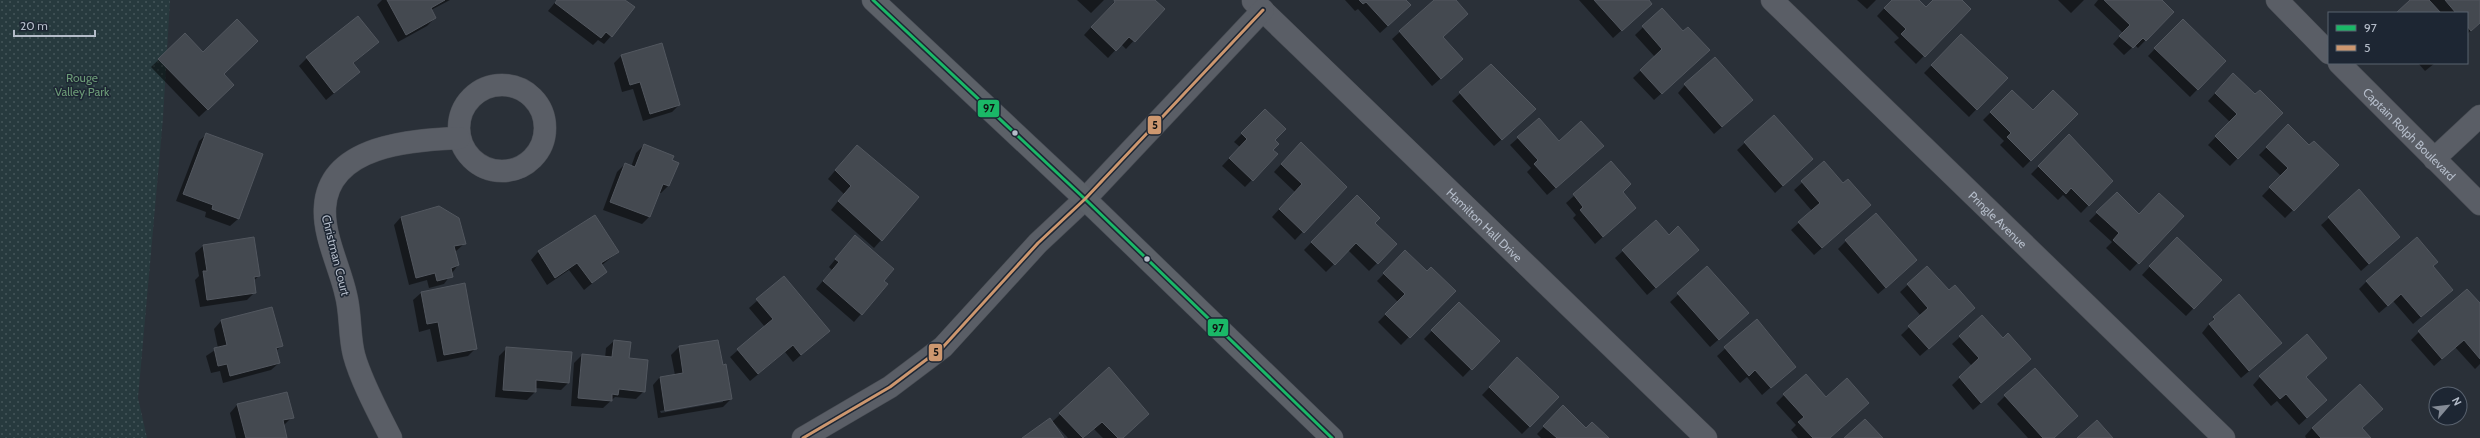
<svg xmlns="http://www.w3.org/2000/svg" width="2480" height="438" viewBox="0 0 2480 438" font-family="Cabin,sans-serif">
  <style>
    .park { fill: url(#park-dots) }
    .shadow { fill: #0007; fill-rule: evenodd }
    .building { fill: #444950; stroke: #52575f }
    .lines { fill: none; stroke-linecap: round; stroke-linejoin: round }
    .minor-casing { stroke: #484c53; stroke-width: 23 }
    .major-casing { stroke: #484c55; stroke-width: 23 }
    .minor { stroke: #5a5e66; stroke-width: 22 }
    .major { stroke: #5c6168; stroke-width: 22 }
    .bus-1-casing { stroke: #1d2633; stroke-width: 6 }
    .bus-2-casing { stroke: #1d2633; stroke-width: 6 }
    .bus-1 { stroke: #1ab867; stroke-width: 3 }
    .bus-2 { stroke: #cd976f; stroke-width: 3 }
    .bus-dot { fill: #b4bcc9; stroke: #1d2633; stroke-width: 1.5 }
    .labels { text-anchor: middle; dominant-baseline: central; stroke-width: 3; stroke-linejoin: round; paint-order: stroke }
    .park-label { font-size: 12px; fill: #6b9a76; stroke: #1d2633 }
    .street-label { font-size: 12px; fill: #b4bcc9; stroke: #1d2633 }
    .line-badge { stroke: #1d2633; stroke-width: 1.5 }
    .pale-badge-label { font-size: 11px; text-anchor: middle; font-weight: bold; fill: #111 }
  </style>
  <defs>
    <pattern id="park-dots" width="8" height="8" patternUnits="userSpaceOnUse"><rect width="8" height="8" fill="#273a3e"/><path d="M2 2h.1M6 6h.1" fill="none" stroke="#445559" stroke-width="1.8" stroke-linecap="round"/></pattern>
  </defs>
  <rect width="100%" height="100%" fill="#2a3038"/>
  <path class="park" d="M0,0H170L163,118L138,398L147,438H0Z"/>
  <path class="shadow" d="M382,0H450L431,10L435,18L427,26L398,42L377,5Z
    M557,0H624L611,36L604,44L598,40L593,45L548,11Z
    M1077,0H1104L1091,13Z
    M1116,0H1154L1163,9L1126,49L1121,44L1108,58L1084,35Z
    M1345,0H1405L1402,13L1380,33L1358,9L1355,11Z
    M1435,0H1454L1442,37L1454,67L1432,86L1392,39Z
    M1579,0H1648L1643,11L1613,38Z
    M1857,0H1876L1867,9Z
    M1892,0H1917L1926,9L1934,0H1960L1970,9L1916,64L1894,42L1899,38L1877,16Z
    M2058,0H2084L2071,13Z
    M2098,0H2160L2173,12L2138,48L2135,45L2124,55L2113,44L2123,33L2094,5Z
    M2412,0H2480V23L2467,34V13H2397Z
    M1662,9L1683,33L1701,58L1654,100L1633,78L1655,57L1635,35Z
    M2183,20L2225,61L2190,97L2148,56Z
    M185,35L233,85L199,117L151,67Z
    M1961,35L2006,78L1969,117L1924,73Z
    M378,42L353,64L359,72L326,100L299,66L307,58Z
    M621,56L679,105L672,112L643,121L633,89L622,92L614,63Z
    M2418,63H2435L2425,71Z
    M1491,65L1527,117L1494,146L1452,101Z
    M2233,74L2255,96L2282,113L2230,166L2208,145L2230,122L2208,101Z
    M1685,85L1744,108L1714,134L1678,93Z
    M2012,91L2033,112L2077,114L2023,168L2000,145L2004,141L1983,120Z
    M1265,110L1274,140L1272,150L1276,155L1245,187L1222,166L1240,147L1234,142Z
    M1774,116L1812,159L1775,193L1737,150Z
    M2288,126L2309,147L2338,165L2285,218L2262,196L2281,176L2259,155Z
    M207,134L262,154L238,219L230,226L205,217L206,212L176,201L199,141Z
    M2069,136L2112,181L2081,213L2063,195L2058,200L2031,174Z
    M1518,138L1559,142L1595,154L1547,195L1527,172L1531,168L1510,145Z
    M644,145L671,161L668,186L661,193H659L649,217L642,224L603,210L617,172L625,164L631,167L636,153Z
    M1293,151L1345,187L1295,240L1272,217L1295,192L1274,172Z
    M849,154L881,240L874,248L831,210L844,194L828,179Z
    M1611,163L1622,192L1627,215L1595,244L1573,218L1576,215L1566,203Z
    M1824,163L1862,213L1814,255L1791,230L1812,211L1794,190Z
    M2359,191L2399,237L2361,271L2321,225Z
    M2117,193L2138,215L2182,216L2130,271L2106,248L2112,242L2089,221Z
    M1357,196L1374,223L1396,244L1369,271L1348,250L1326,272L1304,250Z
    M595,216L618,252L602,265L606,272L584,290L569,270L547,285L531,260L538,252Z
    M401,217L465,243L455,252L458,265L444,284L429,288L427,280L409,285L394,225Z
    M253,238L259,276L253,281L255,292L247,300L200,307L195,280L199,276L195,253L203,246Z
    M1846,241L1908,268L1878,294L1838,249Z
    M848,244L882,281L861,314L854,322L816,289L832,270L829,267Z
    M2169,246L2221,280L2186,316L2142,275Z
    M1623,251L1690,258L1647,295L1615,258Z
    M1405,252L1427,272L1454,291L1401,345L1378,322L1398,302L1377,281Z
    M1927,267L1949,291L1974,308L1920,356L1901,335L1921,316L1900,292Z
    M1707,268L1740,321L1710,347L1670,302Z
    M784,277L829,331L793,362L785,352L750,381L730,357L765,327L749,308Z
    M2367,281L2444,297L2413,324L2393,301L2379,313L2359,289Z
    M464,284L476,348L468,356L437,362L430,329L419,332L413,300L421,293Z
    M1459,303L1498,341L1463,377L1424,339Z
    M2480,305V364L2475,369L2455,347L2434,366L2411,340L2419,332Z
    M2214,318L2273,351L2241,378L2202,333Z
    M1757,320L1771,336L1769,338L1786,374L1762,395L1747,377L1740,383L1717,356Z
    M221,321L281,346L276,351L279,363L271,370L223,383L220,371L211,373L206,356L218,348L214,329Z
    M1960,337L2022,367L1973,410L1952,385L1972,366L1952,344Z
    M614,341L628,359L644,391L636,399L615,397L603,408L571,406L574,363L582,355L605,358L606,348Z
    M679,347L722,366L731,399L723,407L658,418L653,385L660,377L675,375L671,355ZM723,400V402L661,413L660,411Z
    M507,348L568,383L561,390L535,388V392L527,400L495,397L499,356Z
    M1510,366L1530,426L1522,434L1482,395Z
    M1109,368L1122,438H1103L1094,429L1084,438H1068L1054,423L1063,438H1024L1052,422Z
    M2260,377L2305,378L2318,408L2299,425L2277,401L2271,406L2253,385Z
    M1784,395L1825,399L1868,403L1830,438H1798L1791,430L1796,425L1776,403Z
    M2005,396L2053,438H2028L1997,404Z
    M237,405L292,417L283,426L286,438H236L230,413Z
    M1563,407L1586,429L1607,438H1541L1537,434Z
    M2312,428H2361L2370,438H2306L2305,436Z"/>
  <path class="building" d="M387,0H445L431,8L436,18L406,35Z
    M557,0H625L635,7L612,37L606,32L601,38L555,3Z
    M1114,0H1155L1165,9L1135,42L1129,37L1116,51L1091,27L1115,2Z
    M1359,0H1406L1411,5L1388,26L1366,2L1363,4Z
    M1434,0H1456L1468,14L1443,37L1463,59L1441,79L1399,31Z
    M1594,0H1649L1652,4L1622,31Z
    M1892,0H1919L1926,7L1933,0H1962L1971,9L1925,57L1901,34L1906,29L1884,8Z
    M2104,0H2162L2174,12L2146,41L2143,38L2133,48L2119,36L2130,25Z
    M2410,0H2429L2441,13H2396Z
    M2445,0H2480V23L2471,31L2467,26V13H2456Z
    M1662,8L1683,31L1688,27L1710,50L1662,94L1640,70L1662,49L1642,26Z
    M358,16L379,42L353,63L360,72L334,93L306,57Z
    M237,19L258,41L224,74L234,85L208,110L158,59L185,33L203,52Z
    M2183,19L2226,61L2198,90L2154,48Z
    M1961,34L2008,78L1977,110L1931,65Z
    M662,43L680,105L650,114L640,82L630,85L621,55Z
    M1715,57L1753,100L1722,127L1684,84Z
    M1491,64L1536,109L1502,140L1459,92Z
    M2233,73L2255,94L2260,90L2283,113L2238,159L2215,136L2237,114L2215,93Z
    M2012,90L2033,110L2053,90L2078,114L2031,161L2007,137L2011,133L1990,112Z
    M1265,109L1286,129L1275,140L1279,144L1273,150L1278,154L1253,181L1229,158L1247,139L1241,133Z
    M1774,115L1813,159L1783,186L1744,142Z
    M1539,118L1559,141L1581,121L1604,146L1556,188L1534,164L1538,160L1517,137Z
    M2288,124L2309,145L2314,141L2339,165L2294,211L2269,187L2288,168L2266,147Z
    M206,133L263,154L239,219L212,209L213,205L183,194Z
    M2069,134L2113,181L2089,206L2071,188L2066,194L2038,166Z
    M1301,142L1347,187L1304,233L1279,209L1302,184L1281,164Z
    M644,144L674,156L672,160L679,163L669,186L663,184L650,217L610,202L625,163L635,167Z
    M857,145L919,197L882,241L838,201L851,186L835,170Z
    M1611,161L1631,184L1623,192L1636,208L1603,237L1580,210L1583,207L1573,194Z
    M1824,161L1843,183L1848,179L1871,205L1822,248L1798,222L1820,203L1801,181Z
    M2359,189L2400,237L2369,264L2328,217Z
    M2117,192L2139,214L2159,193L2184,216L2139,264L2113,240L2119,233L2096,212Z
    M1357,195L1380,218L1375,223L1397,244L1378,264L1356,243L1335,265L1311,242Z
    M439,206L459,218L466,244L454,246L459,265L451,268L453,277L437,281L435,273L416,278L401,217Z
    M1876,213L1917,260L1886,288L1845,240Z
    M595,215L619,252L601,263L607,272L592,283L577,263L555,278L538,251Z
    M1656,220L1669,235L1678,226L1699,250L1656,288L1622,250Z
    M855,235L894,269L884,281L888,284L862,315L823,281L839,262L835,259Z
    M254,237L260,276L254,277L256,293L207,300L203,271H207L203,245Z
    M2177,237L2222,280L2194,309L2149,266Z
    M2417,237L2438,262L2433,266L2453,290L2421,317L2401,294L2388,306L2366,281Z
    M1405,250L1427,271L1431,267L1456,291L1410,338L1385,314L1405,294L1383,273Z
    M1707,266L1749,313L1719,340L1677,293Z
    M1927,266L1949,290L1955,285L1975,308L1929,349L1908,326L1928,308L1907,284Z
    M784,276L830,331L801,355L793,345L758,374L737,349L773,319L756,299Z
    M465,283L477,349L444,355L438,322L427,324L421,292Z
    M2467,289L2480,303V359L2464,340L2442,359L2418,331Z
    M2239,294L2282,343L2249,371L2209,324L2215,319L2213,317Z
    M1459,302L1500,341L1472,370L1431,330Z
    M272,307L283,346L276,348L280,363L230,376L227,364L218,366L214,348L227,345L221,320Z
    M1982,315L2003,338L2008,333L2031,359L1981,403L1959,377L1979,358L1959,336Z
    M1757,319L1796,367L1771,388L1755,370L1749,376L1724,347Z
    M2307,334L2327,358L2306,377L2327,400L2307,418L2286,394L2280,399L2259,376Z
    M614,340L631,342L629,358L648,360L645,392L619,389L618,395L612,394V401L578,398L582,354L612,357Z
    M718,340L723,365L726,364L732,399L665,411L660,377L683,373L679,346Z
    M506,347L572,352L569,383L536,380V392L503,390Z
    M1517,357L1559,397L1530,427L1489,387Z
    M1109,367L1149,414L1123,438H1118L1102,422L1083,438L1059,413Z
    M2035,368L2078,416L2054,438H2043L2004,395Z
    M1806,374L1826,397L1847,378L1869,403L1830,438H1813L1798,422L1804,417L1783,394Z
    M2360,384L2383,409L2362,428L2371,438H2321L2312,428Z
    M287,392L294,418L283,420L287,438H246L237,404Z
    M1563,405L1586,428L1592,422L1609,438H1557L1543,426Z
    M1050,418L1064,438H1022Z
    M1865,419L1883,438H1844Z
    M2097,420L2113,438H2077Z"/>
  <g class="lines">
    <g class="minor-casing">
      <g id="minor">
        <path id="s1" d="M1772,0L2224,438"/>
        <path d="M2277,0L2329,53"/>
        <path id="s2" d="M1253,1L1706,438"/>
        <path id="s3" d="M2339,63L2480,204"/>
        <circle cx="502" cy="128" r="43"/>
        <path d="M2434,159L2480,116"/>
        <path d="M391,438C379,414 361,381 354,355C349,336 351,314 346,295C340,267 323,236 325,207C329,145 412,140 459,138"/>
        <path d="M803,438L890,387L943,347L1038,243L1085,199L1263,10"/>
      </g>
    </g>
    <g class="major-casing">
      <path id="major" d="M873,0L1085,199L1332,438"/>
    </g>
    <use href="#minor" class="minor"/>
    <use href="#major" class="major"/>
    <g class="bus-1-casing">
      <path id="bus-1" d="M873,0L1085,199L1332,438"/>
    </g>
    <g class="bus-2-casing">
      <path id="bus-2" d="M803,438L890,387L943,347L1038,243L1085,199L1263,10"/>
    </g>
    <use href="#bus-1" class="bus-1"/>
    <use href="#bus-2" class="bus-2"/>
  </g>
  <g class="bus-dot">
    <circle cx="1015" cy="133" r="3.5"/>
    <circle cx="1147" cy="259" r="3.5"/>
  </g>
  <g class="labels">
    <g class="park-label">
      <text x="82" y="77">Rouge<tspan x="82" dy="14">Valley Park</tspan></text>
    </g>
    <g class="street-label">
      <text stroke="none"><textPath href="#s3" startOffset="100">Captain Rolph Boulevard</textPath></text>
      <text stroke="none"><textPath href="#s1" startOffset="315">Pringle Avenue</textPath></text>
      <text stroke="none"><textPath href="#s2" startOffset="322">Hamilton Hall Drive</textPath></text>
      <text transform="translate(336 255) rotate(76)">Christman Court</text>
    </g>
  </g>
  <g class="line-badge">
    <rect x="977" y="99" width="23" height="19" rx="4" fill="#1ab867"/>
    <rect x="1147" y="115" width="15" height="20" rx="4" fill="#cd976f"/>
    <rect x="1207" y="318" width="22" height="19" rx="4" fill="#1ab867"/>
    <rect x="928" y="343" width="15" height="19" rx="4" fill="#cd976f"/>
  </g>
  <g class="pale-badge-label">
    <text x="989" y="112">97</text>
    <text x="1155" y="129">5</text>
    <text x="1218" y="332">97</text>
    <text x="936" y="356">5</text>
  </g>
  <rect x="2328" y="12" width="140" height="52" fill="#1d2633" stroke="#59626f"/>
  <rect x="2336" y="25" width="20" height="6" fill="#1ab867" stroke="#59626f"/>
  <text x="2364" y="32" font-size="12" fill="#b4bcc9">97</text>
  <rect x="2336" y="45" width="20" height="6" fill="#cd976f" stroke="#59626f"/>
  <text x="2364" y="52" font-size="12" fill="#b4bcc9">5</text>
  <g transform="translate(2448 406) rotate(62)"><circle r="19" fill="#1d2633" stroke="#59626f"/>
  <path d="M0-3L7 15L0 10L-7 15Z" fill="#848b96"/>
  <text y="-6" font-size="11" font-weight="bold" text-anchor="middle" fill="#b4bcc9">N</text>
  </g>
  <path d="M14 30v6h81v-6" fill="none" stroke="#b4bcc9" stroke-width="2"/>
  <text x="20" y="30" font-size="12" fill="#b4bcc9" stroke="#1d2633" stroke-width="3" paint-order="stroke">20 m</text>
</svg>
